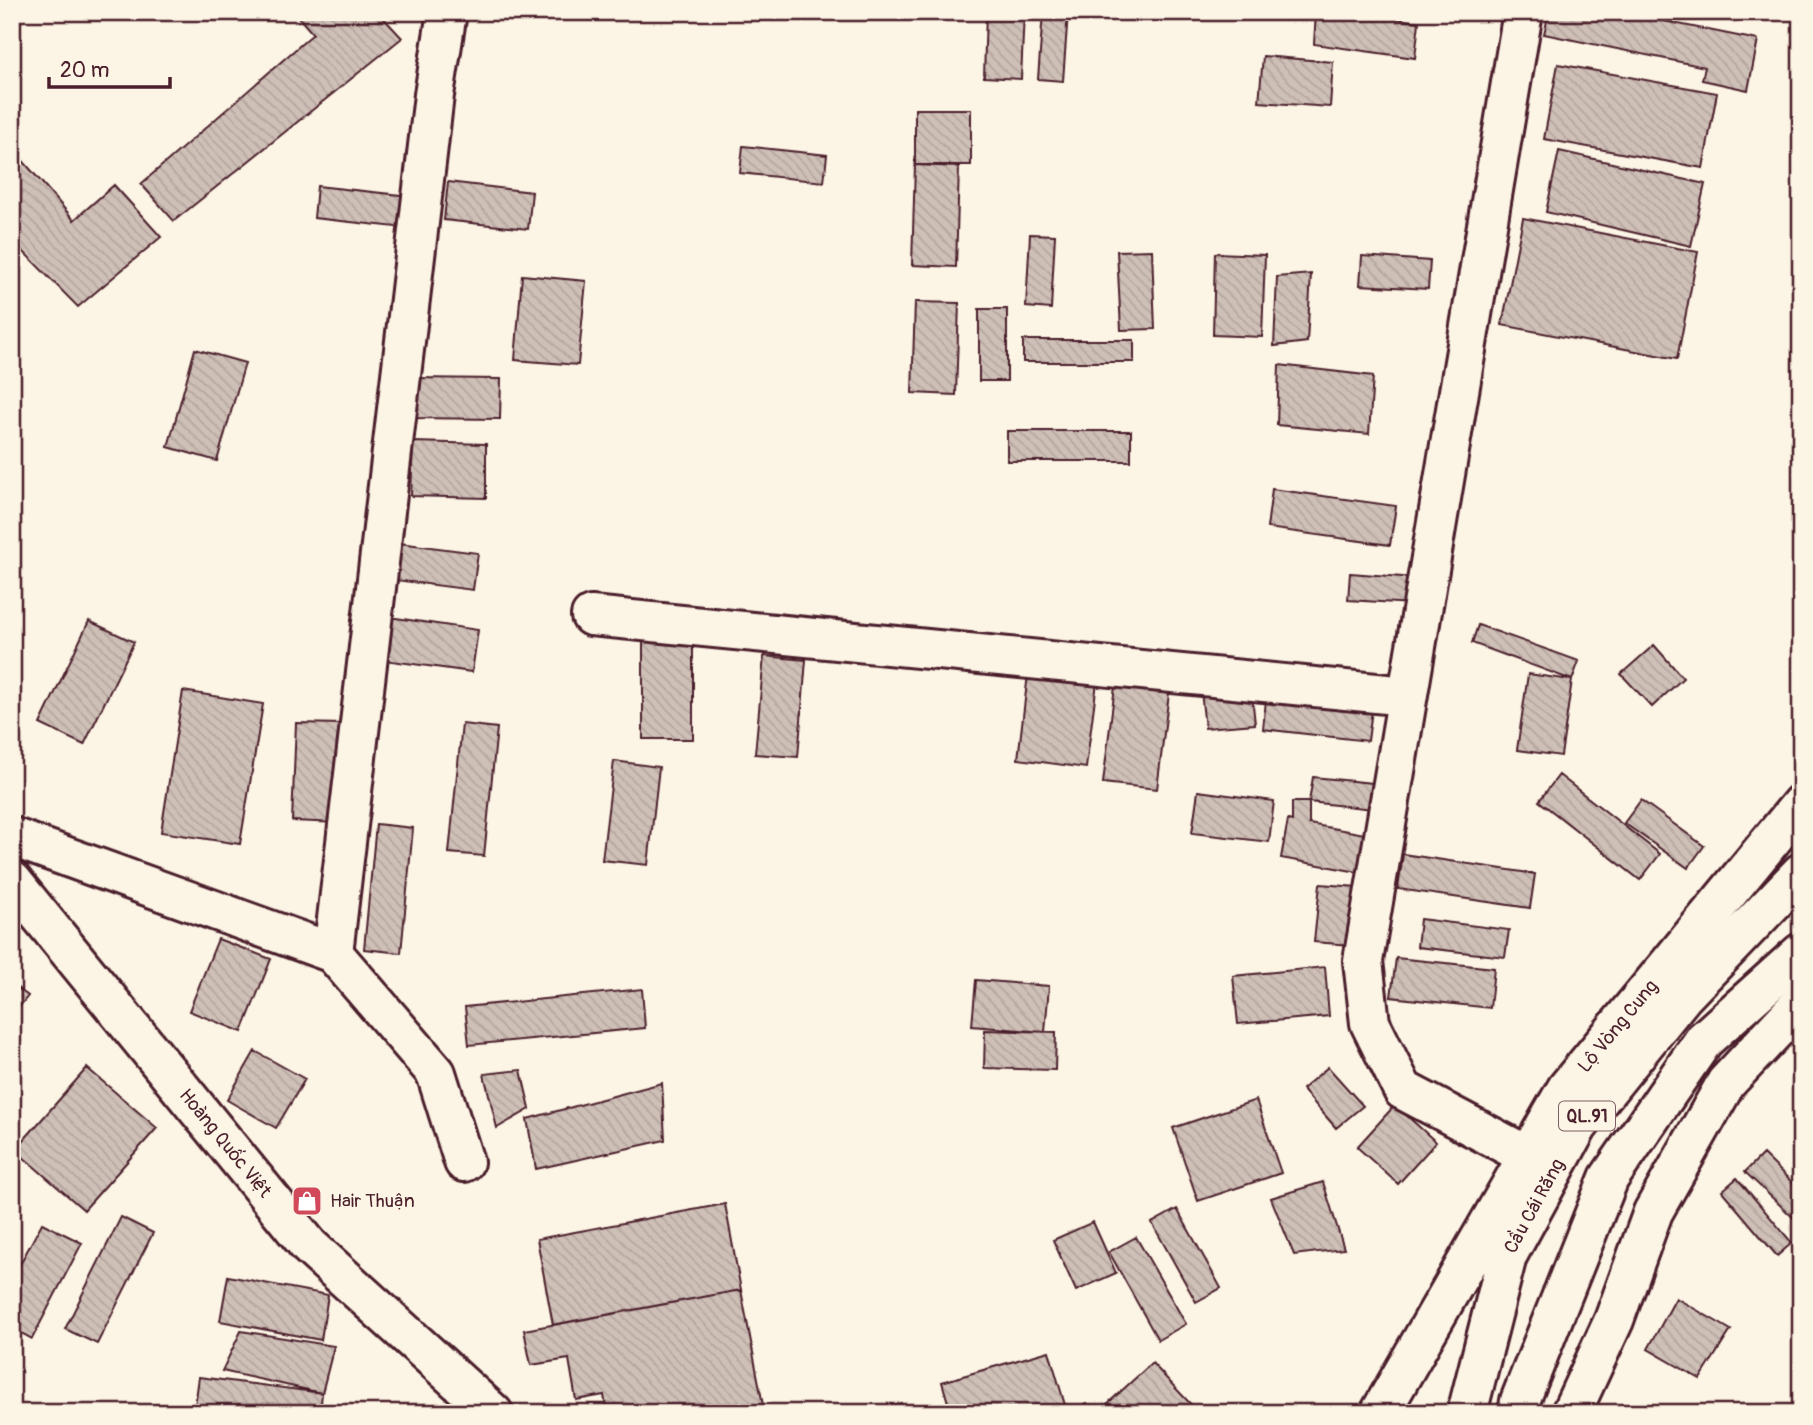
<svg xmlns="http://www.w3.org/2000/svg" width="1813" height="1425" viewBox="0 0 1813 1425" font-family="Pangolin,sans-serif">
  <style>
    .building { fill: url(#building-back-hatch); stroke: #4a1f2b; stroke-width: 2 }
    .lines { fill: none; stroke-linecap: round; stroke-linejoin: round }
    .minor-casing { stroke: #4a1f2b; stroke-width: 44 }
    .major-casing { stroke: #4a1f2b; stroke-width: 44 }
    .highway-casing { stroke: #4a1f2b; stroke-width: 44 }
    .minor { stroke: #fcf5e5; stroke-width: 38 }
    .major { stroke: #fcf5e5; stroke-width: 38 }
    .highway { stroke: #fcf5e5; stroke-width: 38 }
    .labels { text-anchor: middle; dominant-baseline: central; stroke-width: 5; stroke-linejoin: round; paint-order: stroke }
    .shield { fill: #fcf5e5; stroke: #7f5f63; stroke-width: 2 }
    .shield-label { font-size: 18px; font-weight: bold; fill: #4a1f2b }
    .street-label { font-size: 19px; fill: #4a1f2b; stroke: #fcf5e5 }
    .poi-label { font-size: 19px; fill: #4a1f2b; stroke: #fcf5e5; text-anchor: start }
  </style>
  <defs>
    <pattern id="building-back-hatch" width="6" height="6" patternUnits="userSpaceOnUse" patternTransform="scale(1.75)"><rect width="6" height="6" fill="#cfc0b7"/><path d="M-1 5l2 2M0 0l6 6M5-1l2 2" fill="none" stroke="#b3a59e"/></pattern>
  </defs>
  <rect width="100%" height="100%" fill="#fcf5e5"/>
  <filter id="ink" filterUnits="userSpaceOnUse"><feTurbulence type="fractalNoise" baseFrequency=".0143" numOctaves="2"/><feDisplacementMap in="SourceGraphic" scale="14" xChannelSelector="R" yChannelSelector="G"/><feConvolveMatrix kernelMatrix="1 2 1 2 8 2 1 2 1" color-interpolation-filters="sRGB"/></filter>
  <g filter="url(#ink)">
    <path class="building" d="M294,12H378L402,38L174,221L141,184L313,34Z
      M986,12H1024L1021,79L984,77Z
      M1043,12H1068L1063,81L1038,79Z
      M1316,12H1351L1419,22L1415,58L1314,44Z
      M1549,12H1619L1758,40L1748,90L1702,80L1705,67L1544,34Z
      M1263,56L1333,62L1330,107L1259,102Z
      M1558,64L1717,93L1703,168L1544,139Z
      M915,109H971V165H915Z
      M743,146L827,155L824,182L740,173Z
      M12,148L74,220L114,185L161,237L78,307L12,240Z
      M1559,151L1705,184L1691,246L1546,212Z
      M915,165L959,167L956,267L912,265Z
      M448,182L532,192L528,229L444,220Z
      M317,186L409,196L405,228L314,218Z
      M1523,218L1698,252L1677,359L1502,325Z
      M1030,234L1055,235L1051,309L1026,307Z
      M1152,250L1155,329L1121,330L1117,251Z
      M1215,253L1265,255L1262,337L1213,335Z
      M1362,256L1430,261L1428,289L1360,285Z
      M1311,274L1307,342L1274,346L1277,277Z
      M522,275L586,281L578,365L515,360Z
      M915,302L959,303L956,395L912,393Z
      M979,309H1007V381H979Z
      M1023,340H1134V362H1023Z
      M195,349L245,363L217,461L168,447Z
      M1279,365L1373,376L1369,434L1277,425Z
      M411,378L501,379L500,419L410,418Z
      M1007,431H1131V461H1007Z
      M413,442L486,444V498L411,496Z
      M1272,489L1396,506L1390,545L1267,528Z
      M391,542L478,553L473,590L387,579Z
      M1350,573L1415,578L1413,604L1348,600Z
      M389,617L478,630L472,672L384,660Z
      M89,621L134,642L84,745L40,724Z
      M1478,625L1579,661L1572,680L1472,643Z
      M643,633H693V739H643Z
      M1654,645L1683,678L1652,707L1621,674Z
      M764,656L806,660L798,757L755,754Z
      M1028,674L1097,682L1086,768L1018,759Z
      M1528,674L1572,680L1561,756L1517,750Z
      M1115,686L1169,693L1157,789L1103,783Z
      M1251,686L1255,724L1205,728L1201,691Z
      M1267,690L1373,702L1368,741L1263,729Z
      M183,691L263,704L240,844L161,832Z
      M296,723L343,724L340,823L292,821Z
      M462,724L497,728L484,856L449,853Z
      M614,761L659,767L648,865L602,860Z
      M1559,775L1660,854L1640,880L1539,801Z
      M1313,777L1382,784V810L1309,802Z
      M1198,791L1274,801L1269,842L1192,833Z
      M1641,800L1704,846L1688,868L1624,823Z
      M1292,802H1309V824L1376,836L1369,874L1281,858L1288,820L1292,821Z
      M376,824L413,828L401,953L364,949Z
      M1403,854L1535,874L1530,908L1398,889Z
      M1320,884L1357,887L1351,945L1314,942Z
      M1420,919L1509,930L1505,957L1417,947Z
      M218,939L271,959L242,1032L189,1011Z
      M1396,958L1494,968L1490,1008L1391,997Z
      M1325,967L1329,1016L1238,1024L1233,976Z
      M976,980L1049,986L1045,1032L972,1026Z
      M12,984L28,996L12,1016Z
      M642,989L645,1028L469,1045L465,1007Z
      M985,1030L1056,1032L1055,1070L984,1068Z
      M255,1051L305,1079L276,1128L227,1100Z
      M1328,1067L1363,1106L1336,1128L1302,1089Z
      M87,1068L157,1128L84,1210L15,1150Z
      M521,1070L530,1109L497,1128L484,1074Z
      M662,1083L665,1140L536,1169L527,1119Z
      M1256,1100L1281,1173L1198,1201L1173,1128Z
      M1395,1105L1436,1142L1398,1184L1357,1147Z
      M1763,1154L1801,1191V1225L1745,1172Z
      M1737,1178L1792,1243L1777,1256L1722,1191Z
      M1323,1182L1344,1249L1294,1255L1271,1198Z
      M725,1204L741,1290L553,1325L537,1239Z
      M1177,1209L1221,1288L1196,1302L1152,1223Z
      M121,1217L153,1233L97,1344L65,1329Z
      M1093,1222L1116,1273L1076,1291L1053,1240Z
      M42,1223L82,1243L32,1339L12,1328V1279Z
      M1136,1237L1186,1324L1158,1340L1109,1252Z
      M228,1276L328,1295L321,1340L220,1321Z
      M741,1290L763,1405L718,1413H607L604,1395L576,1400L569,1359L531,1365L524,1330Z
      M1676,1298L1731,1330L1700,1379L1648,1349Z
      M241,1331L334,1346L322,1393L222,1371Z
      M1049,1351L1065,1405L1039,1413H951L942,1382Z
      M1152,1363L1199,1413H1114L1106,1405Z
      M199,1377L322,1393L320,1413H194Z
      M901,1403L904,1413H879L878,1409Z
      M1087,1403L1093,1413H1068Z"/>
    <g class="lines">
      <g class="minor-casing">
        <g id="minor">
          <path d="M1523,12L1363,961L1370,1023L1403,1090L1528,1156"/>
          <path d="M591,616L1407,696"/>
          <path d="M12,837L333,953L434,95L447,12"/>
          <path id="s1" d="M12,881L309,1246L493,1413"/>
          <path d="M333,953L436,1073L464,1162"/>
        </g>
      </g>
      <g class="major-casing">
        <g id="major">
          <path id="s2" d="M1380,1413L1567,1088L1801,804"/>
          <path d="M1571,1413L1614,1320L1653,1212L1726,1083L1801,1003"/>
        </g>
      </g>
      <g class="highway-casing">
        <g id="highway">
          <path id="s3" d="M1467,1413L1507,1256L1578,1126L1683,996L1801,873"/>
          <path d="M1518,1413L1520,1401L1609,1178L1704,1040L1801,953"/>
        </g>
      </g>
      <use href="#minor" class="minor"/>
      <use href="#major" class="major"/>
      <use href="#highway" class="highway"/>
    </g>
  </g>
  <defs>
    <g id="shop-square" transform="scale(1.575)"><rect x="-9" y="-9" width="18" height="18" rx="4" fill="#d1495b" stroke="#fcf5e5"/><path d="M-5-2.5h2.3a2.7 3.5 0 0 1 5.4 0H5L5.5 6h-11ZM-1.5-2.5h3a1.5 2.3 0 0 0-3 0Z" fill="#fff"/></g>
  </defs>
  <g fill-rule="evenodd">
    <use href="#shop-square" x="307" y="1201"/>
  </g>
  <g class="labels">
    <rect class="shield" x="1559" y="1101.5" width="56" height="29" rx="5"/>
    <g class="shield-label">
      <text x="1587" y="1116">QL.91</text>
    </g>
    <g class="street-label">
      <text stroke="none"><textPath href="#s2" startOffset="455">Lộ Vòng Cung</textPath></text>
      <text stroke="none"><textPath href="#s1" startOffset="338">Hoàng Quốc Việt</textPath></text>
      <text stroke="none"><textPath href="#s3" startOffset="219">Cầu Cái Răng</textPath></text>
    </g>
    <g class="poi-label">
      <text x="330" y="1201">Hair Thuận</text>
    </g>
  </g>
  <rect width="1813" height="1425" fill="none" stroke="#fcf5e5" stroke-width="42"/>
  <rect x="21" y="21" width="1771" height="1383" fill="none" stroke="#4a1f2b" stroke-width="2.5" filter="url(#ink)"/>
  <path d="M49 77v10h121v-10" fill="none" stroke="#4a1f2b" stroke-width="3.5"/>
  <text x="60" y="77" font-size="21" fill="#4a1f2b" stroke="#fcf5e5" stroke-width="5" paint-order="stroke">20 m</text>
</svg>
